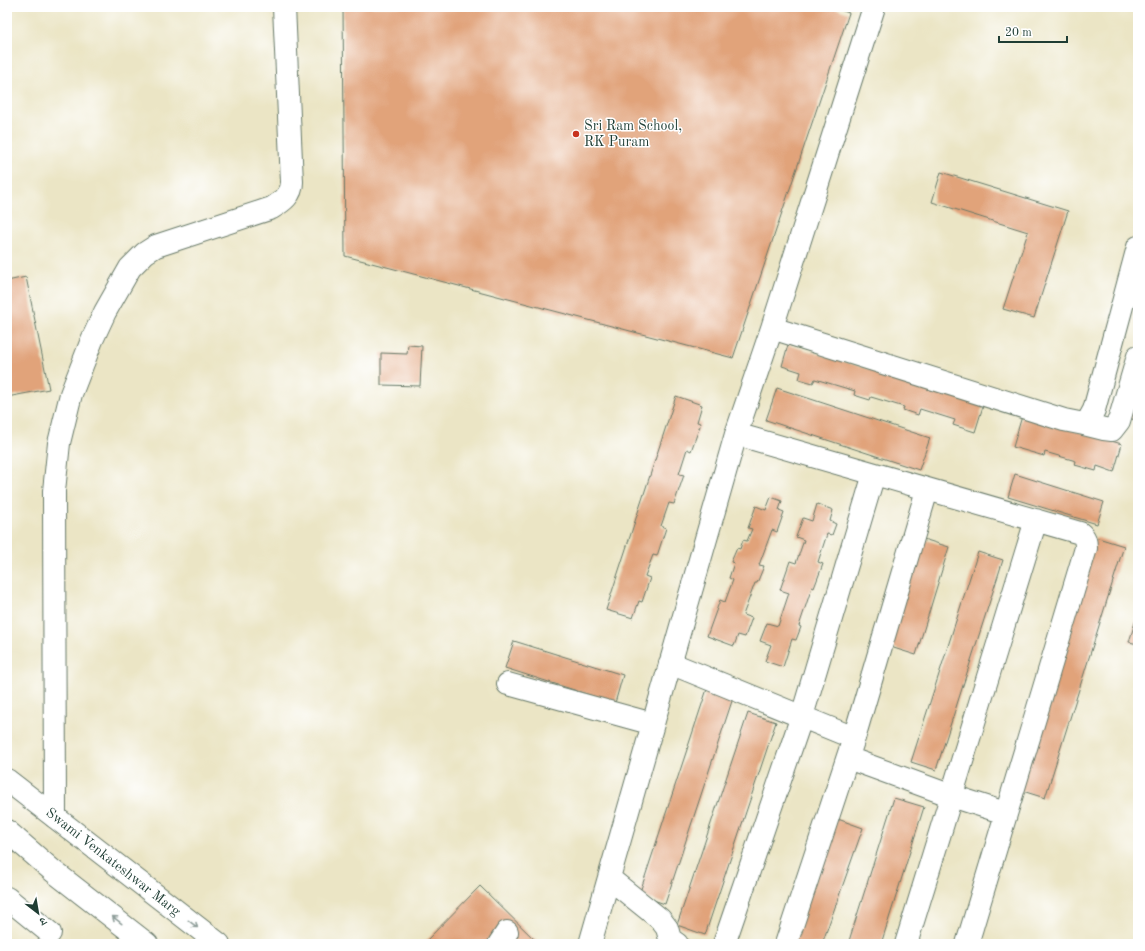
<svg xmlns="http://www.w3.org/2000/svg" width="1145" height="951" viewBox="0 0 1145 951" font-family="'Old Standard TT','Noto Serif Devanagari',serif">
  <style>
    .building { fill: #e1a37a }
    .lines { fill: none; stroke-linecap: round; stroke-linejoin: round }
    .minor-casing { stroke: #667867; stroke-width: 24 }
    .tertiary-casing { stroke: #667867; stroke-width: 24 }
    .minor { stroke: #fff; stroke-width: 22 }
    .tertiary { stroke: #fff; stroke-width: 22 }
    .oneway { stroke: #8f9e9a }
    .poi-dot { fill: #c8321e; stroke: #fff; stroke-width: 1.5 }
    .labels { text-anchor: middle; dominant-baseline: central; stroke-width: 3; stroke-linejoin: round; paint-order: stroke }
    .poi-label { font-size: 14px; fill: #1f3d34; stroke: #fff; text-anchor: start }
    .street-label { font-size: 14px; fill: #1f3d34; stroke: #fff }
  </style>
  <rect width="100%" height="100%" fill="#fff"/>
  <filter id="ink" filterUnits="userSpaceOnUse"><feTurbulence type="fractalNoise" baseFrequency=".025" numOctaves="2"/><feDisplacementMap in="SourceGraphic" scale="8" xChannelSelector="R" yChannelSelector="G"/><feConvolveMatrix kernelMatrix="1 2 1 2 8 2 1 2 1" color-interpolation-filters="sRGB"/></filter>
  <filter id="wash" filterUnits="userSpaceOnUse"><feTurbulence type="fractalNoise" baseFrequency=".012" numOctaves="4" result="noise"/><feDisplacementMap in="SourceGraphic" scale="16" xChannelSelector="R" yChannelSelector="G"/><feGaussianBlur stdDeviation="0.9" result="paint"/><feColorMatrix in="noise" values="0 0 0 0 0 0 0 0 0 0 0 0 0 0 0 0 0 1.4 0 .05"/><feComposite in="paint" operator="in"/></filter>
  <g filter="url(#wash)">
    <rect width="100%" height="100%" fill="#ebe5c5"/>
    <g id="blocks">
      <path class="building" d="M343,7H832L849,13L733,358L345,256Z
        M941,172L1068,211L1034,318L1003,309L1028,232L932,202Z
        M26,277L49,389L7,397V281Z
        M408,345L422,346L420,386L381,385V353L407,354Z
        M788,345L984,403L975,432L953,425L955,420L920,409L918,415L903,410L904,407L871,397L870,400L854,395L855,391L815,379L813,383L799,379L801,372L782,366Z
        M777,388L930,438L919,470L766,420Z
        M1138,391V421L1129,418Z
        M676,396L702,405L697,422L701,423L691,451L687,449L679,474L684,475L674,504L669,503L661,526L666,528L657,556L653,555L645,576L650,578L642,602L639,601L633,618L606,610Z
        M1022,416L1122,444L1114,472L1097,466L1096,471L1075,465L1076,461L1045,452L1044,456L1013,447Z
        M1015,474L1104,502L1097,524L1008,497Z
        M771,497L782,501L779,510L784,512L777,532L772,530L759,565L764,566L757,583H755L743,615L752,618L745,637L738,635L734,646L707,636L720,600L725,602L733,580L729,578L734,563L731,562L737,548L740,549L743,540L747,541L752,529L748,528L756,506L766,510Z
        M817,504L833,510L830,521L836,524L832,535L827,534L818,562L823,564L814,588L812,587L799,626L801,627L796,640L792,639L783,667L765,661L771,645L760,641L767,623L778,626L789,593L780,590L790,561L796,563L804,540L796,537L803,518L812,521Z
        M917,537L949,547L916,655L884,645Z
        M1095,537L1124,546L1045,798L1016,789Z
        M978,552L1003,560L936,770L911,762Z
        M1138,613V644L1129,642Z
        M514,641L623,675L615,703L505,668Z
        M707,689L733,698L665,904L639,895Z
        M748,713L776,722L705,935L677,925Z
        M894,798L924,807L881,944H848Z
        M835,818L863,828L822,944H791Z
        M480,886L539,944H423Z"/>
    </g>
  </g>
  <g filter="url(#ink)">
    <use href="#blocks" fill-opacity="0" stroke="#667867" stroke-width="1"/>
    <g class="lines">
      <g class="minor-casing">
        <path id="minor" d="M772,328L1064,420L1084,424L1089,419L1094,410L1138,247
          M1084,424L1104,429L1112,430L1119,421L1138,356
          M736,434L1080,533C1085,537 1086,541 1086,548L967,944
          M670,663L854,738
          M508,684L653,724
          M848,758L952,796L1005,813
          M55,817L54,491L59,443L71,394L92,340L105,312L130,268L145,253L156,246L272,208C283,201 292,195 292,182L284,7
          M609,878L660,919L667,928L670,939L677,944
          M7,898L50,933
          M499,944L507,932
          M590,944L736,434L772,328L874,7
          M724,944L802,716L874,474
          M786,944L854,738L927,490
          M906,944L1036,520"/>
      </g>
      <g class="tertiary-casing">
        <path id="tertiary" d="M7,780L219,944
          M7,831L53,871L147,944"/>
      </g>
      <use href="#minor" class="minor"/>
      <use href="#tertiary" class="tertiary"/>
    </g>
    <defs><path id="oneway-shaft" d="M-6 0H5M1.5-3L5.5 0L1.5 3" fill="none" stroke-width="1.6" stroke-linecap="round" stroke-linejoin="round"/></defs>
    <g class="oneway">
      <use href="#oneway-shaft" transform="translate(117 920) rotate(-142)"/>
      <use href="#oneway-shaft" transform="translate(193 924) rotate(38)"/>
    </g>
  </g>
  <circle class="poi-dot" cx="576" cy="134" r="4"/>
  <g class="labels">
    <g class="poi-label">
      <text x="584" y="126">Sri Ram School,<tspan x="584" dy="16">RK Puram</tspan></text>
    </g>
    <g class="street-label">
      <text transform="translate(113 862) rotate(38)">Swami Venkateshwar Marg</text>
    </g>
  </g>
  <rect width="1145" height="951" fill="none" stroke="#fff" stroke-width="24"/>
  <g transform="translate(38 913) rotate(149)" stroke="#ffffff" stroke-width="3" paint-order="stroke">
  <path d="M0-3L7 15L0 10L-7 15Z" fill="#1f3d34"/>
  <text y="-6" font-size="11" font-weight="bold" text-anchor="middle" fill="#1f3d34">उ</text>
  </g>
  <path d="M999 36v6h68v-6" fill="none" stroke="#1f3d34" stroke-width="2"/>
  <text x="1005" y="36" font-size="12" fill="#1f3d34" stroke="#ffffff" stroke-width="3" paint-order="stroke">20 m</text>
</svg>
